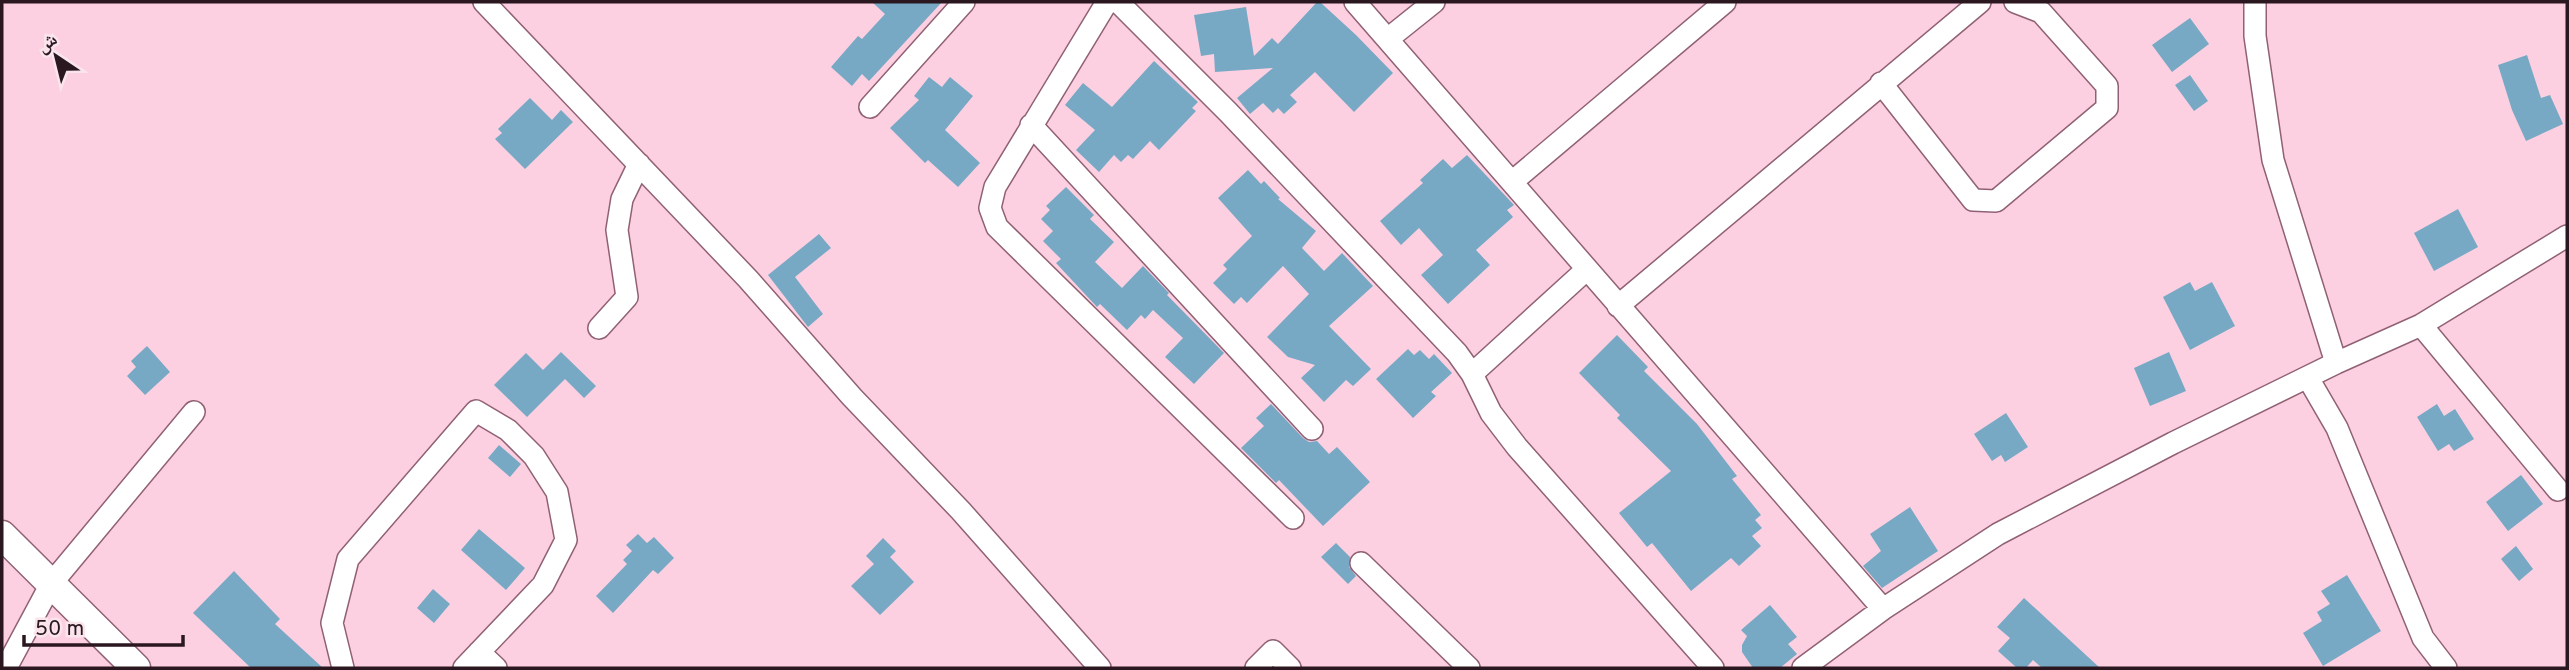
<svg xmlns="http://www.w3.org/2000/svg" width="2569" height="670" viewBox="0 0 2569 670" font-family="Overpass,'Noto Naskh Arabic',sans-serif">
  <style>
    .building { fill: #77a9c5 }
    .lines { fill: none; stroke-linecap: round; stroke-linejoin: round }
    .minor-casing { stroke: #906174; stroke-width: 24 }
    .major-casing { stroke: #906174; stroke-width: 31 }
    .minor { stroke: #fff; stroke-width: 21 }
    .major { stroke: #fff; stroke-width: 28 }
  </style>
  <rect width="100%" height="100%" fill="#fcd0e1"/>
  <path class="building" d="M872,2H942L869,81L862,74L852,86L831,67L858,36L862,39L885,14Z
    M1317,2H1320L1356,35L1393,73L1354,112L1315,72L1290,95L1297,102L1284,114L1278,108L1273,113L1263,103L1250,114L1237,98L1273,68L1215,72L1214,54L1201,56L1194,15L1246,7L1254,56L1272,38L1278,44Z
    M2190,18L2209,44L2172,72L2152,45Z
    M2527,55L2541,98L2550,95L2563,124L2526,141L2512,110L2498,65Z
    M1154,61L1198,102L1192,108L1196,111L1159,150L1150,141L1133,159L1128,155L1121,162L1114,155L1099,172L1076,150L1095,130L1065,105L1083,83L1112,107Z
    M2190,75L2208,101L2194,111L2175,85Z
    M929,77L942,87L950,77L973,96L945,130L980,163L958,187L928,160L925,163L890,128L919,100L914,96Z
    M530,98L552,120L561,110L573,122L525,169L495,139L502,133L498,129Z
    M1467,155L1514,205L1507,210L1513,217L1476,250L1490,265L1448,304L1421,275L1443,255L1419,228L1401,245L1380,221L1423,183L1420,180L1443,159L1452,168Z
    M1248,170L1261,184L1264,181L1280,198L1278,199L1316,231L1302,248L1324,271L1342,253L1373,286L1329,326L1371,369L1353,386L1346,380L1324,402L1301,378L1315,365L1288,357L1267,337L1309,294L1283,266L1247,303L1241,297L1234,304L1213,283L1227,269L1223,265L1252,236L1218,198Z
    M1066,187L1094,215L1090,219L1114,242L1095,262L1122,288L1143,266L1169,293L1167,295L1224,353L1194,384L1165,357L1183,338L1153,310L1145,319L1141,315L1127,330L1100,304L1097,307L1056,263L1061,259L1043,241L1053,231L1041,219L1050,210L1046,206Z
    M2458,209L2478,247L2434,271L2414,233Z
    M819,234L831,248L795,277L823,314L808,327L768,275Z
    M2190,282L2195,291L2212,282L2235,326L2190,350L2163,297Z
    M1617,335L1648,367L1644,371L1697,424L1737,476L1732,479L1761,515L1755,520L1762,528L1752,536L1761,546L1739,566L1731,558L1691,591L1652,543L1647,547L1619,513L1671,471L1617,418L1620,415L1579,373Z
    M147,346L170,372L145,395L127,376L136,367L131,361Z
    M1408,349L1414,355L1420,350L1429,359L1434,354L1452,373L1431,392L1436,396L1413,418L1376,379Z
    M561,352L596,386L584,398L565,379L527,417L494,385L526,353L543,370Z
    M2169,352L2186,391L2150,406L2134,368Z
    M1271,404L1303,438L1309,442L1317,441L1329,454L1337,447L1370,482L1323,526L1279,480L1276,483L1241,448L1264,426L1256,418Z
    M2437,404L2444,416L2455,409L2474,439L2454,451L2449,444L2438,451L2417,417Z
    M2006,413L2028,447L2005,462L2001,455L1992,461L1974,434Z
    M499,445L521,464L510,477L488,458Z
    M2521,475L2543,504L2508,531L2486,502Z
    M1910,507L1938,551L1882,588L1863,566L1881,551L1870,534Z
    M479,529L525,568L506,590L461,550Z
    M638,534L647,543L654,537L674,558L658,574L653,570L613,613L596,596L627,564L623,560L632,551L626,545Z
    M883,538L896,551L890,557L914,582L880,615L851,586L874,564L866,556Z
    M1336,543L1350,557L1349,567L1356,576L1348,584L1321,557Z
    M2516,546L2533,569L2519,581L2501,559Z
    M234,571L280,619L275,624L323,668H251L193,613Z
    M2347,575L2381,631L2323,666L2303,633L2322,621L2317,612L2330,604L2321,591Z
    M433,589L450,604L434,623L417,608Z
    M2024,598L2100,668H2042L2033,660L2026,668H2017L1998,651L2010,638L1997,627Z
    M1770,605L1797,637L1788,644L1797,654L1780,668H1753L1742,652V645L1747,636L1741,630Z"/>
  <g class="lines">
    <g class="minor-casing">
      <path id="minor" d="M484,2L748,279L852,397L961,511L1100,668
        M1107,2L995,187L990,208L997,227L1293,518
        M1118,2L1228,112L1457,353L1472,374L1491,413L1517,447L1713,668
        M1355,2L1883,609
        M2255,2V36L2273,160L2336,363
        M1389,38L1434,2
        M1881,83L1973,200L1996,201L2107,108V86L2041,12L2015,2
        M870,107L964,2
        M1031,125L1312,429
        M1512,182L1725,2
        M1618,306L1980,2
        M2421,325L2558,490
        M599,328L627,297L617,230L622,199L639,164
        M1472,374L1586,270
        M2308,378L2337,428L2423,638L2446,668
        M1361,563L1469,668
        M479,652L496,668
        M6,668L51,584L194,412
        M343,668L332,623L348,559L476,411L508,430L534,456L557,492L566,540L543,585L464,668
        M1256,668L1273,651L1290,668
        M1803,668L1883,609L1998,534L2173,443L2336,363L2421,325L2567,236"/>
    </g>
    <g class="major-casing">
      <path id="major" d="M2,535L136,668"/>
    </g>
    <use href="#minor" class="minor"/>
    <use href="#major" class="major"/>
  </g>
  <rect width="2569" height="670" fill="none" stroke="#2a171f" stroke-width="7"/>
  <g transform="translate(56 56) rotate(325)" stroke="#fbe5ed" stroke-width="5" paint-order="stroke">
  <path d="M0-5L12 26L0 18L-12 26Z" fill="#2a171f"/>
  <text y="-10" font-size="19" font-weight="bold" text-anchor="middle" fill="#2a171f">ش</text>
  </g>
  <path d="M24 635v10h159v-10" fill="none" stroke="#2a171f" stroke-width="3.5"/>
  <text x="35" y="635" font-size="21" fill="#2a171f" stroke="#fbe5ed" stroke-width="5" paint-order="stroke">50 m</text>
</svg>
